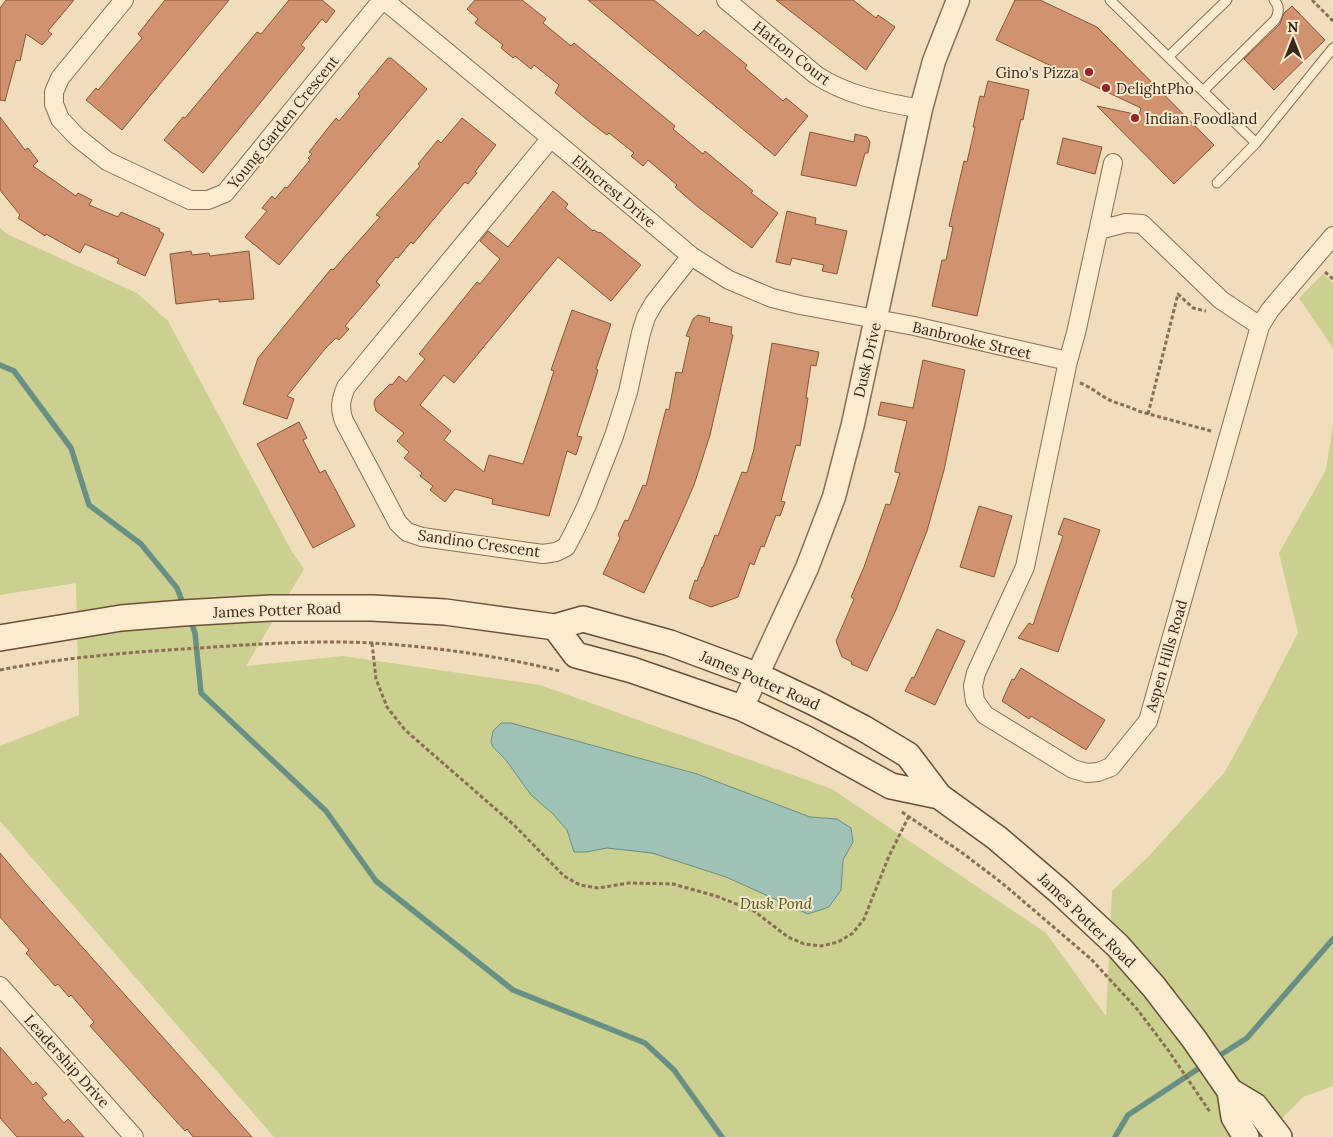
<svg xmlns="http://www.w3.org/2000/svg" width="1333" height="1137" viewBox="0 0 1333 1137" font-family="Lora,serif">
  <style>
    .green { fill: #cbcf8f }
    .water { fill: #a0c1b5; stroke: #678f83 }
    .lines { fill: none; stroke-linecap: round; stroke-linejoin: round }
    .stream { stroke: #678f83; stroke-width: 5.5 }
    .building { fill: #d1926f; stroke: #895439 }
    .service-casing { stroke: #896d54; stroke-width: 11 }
    .minor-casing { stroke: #896d54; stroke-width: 20 }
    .tertiary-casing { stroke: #896d54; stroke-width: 25 }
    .secondary-casing { stroke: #6a4e38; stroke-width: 28 }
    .path { stroke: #896d54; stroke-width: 3; stroke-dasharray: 4 2.5; stroke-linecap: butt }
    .service { stroke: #fbebcf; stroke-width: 9 }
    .minor { stroke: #fbebcf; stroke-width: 18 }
    .tertiary { stroke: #fbebcf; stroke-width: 22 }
    .secondary { stroke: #fbebcf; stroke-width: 25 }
    .poi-dot { fill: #9b2129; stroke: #f7e8cc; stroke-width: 2 }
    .labels { text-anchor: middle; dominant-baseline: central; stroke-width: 4; stroke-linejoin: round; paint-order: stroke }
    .street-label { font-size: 15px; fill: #37261a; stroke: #f7e8cc }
    .poi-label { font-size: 15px; fill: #37261a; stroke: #f7e8cc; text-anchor: start }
    .park-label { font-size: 15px; font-style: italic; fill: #4a5420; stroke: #f7e8cc }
  </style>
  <rect width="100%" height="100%" fill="#f0ddbc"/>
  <path class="green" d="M0,228L7,234L137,293L168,321L291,550L304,569L246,666L343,656L540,685L832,789L1046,933L1106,1016L1112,891L1149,856L1224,773L1242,741L1298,633L1279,553L1326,470L1333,424V1086L1303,1097L1264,1137H274L0,821V746L79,715L76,583L0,595Z
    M1323,274L1333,283V348L1299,298Z"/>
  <path class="water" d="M501,723H511L697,774L810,817L837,819L851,828L853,842L843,860L841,890L829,907L808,914L726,877L652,853L607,848L586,852H574L567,830L553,814L531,795L506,760L493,747L491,742L493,731Z"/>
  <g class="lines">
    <path class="stream" d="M0,365L14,371L71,448L89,505L141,544L177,588L184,606
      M190,620L195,633L201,693L326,811L376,881L513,990L645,1043L674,1070L722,1137
      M1214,1059L1247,1038L1333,939
      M1115,1137L1128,1115L1204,1065"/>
  </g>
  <path class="building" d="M6,0H74L48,31L52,34L42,45L26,34L20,61L16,60L5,101L0,100V8Z
    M165,0H229L122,130L86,100L96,88L98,90L142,38L138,34Z
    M289,0H322L335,11L326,23L322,19L301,45L305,48L203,173L164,140L183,117L185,118L257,32L261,34Z
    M475,0H522L546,19L543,23L571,46L574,43L675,126L673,129L703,154L705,151L753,191L751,193L778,213L752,248L698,207L675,187L677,185L648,160L643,166L631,156L634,153L609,133L607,135L591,123L555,93L559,85L534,65L531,69L515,56L513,58L501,48L503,45L475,23L478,19L467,9Z
    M588,0H654L698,36L704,30L747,65L745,68L783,101L786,98L808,116L775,156Z
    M776,0H853L876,18L878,15L895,27L866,70Z
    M1015,0H1040L1097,27L1214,145L1174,184L1097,106L1139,115L1141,108L996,40Z
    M1292,6L1325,40L1274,90L1244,59L1280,24L1284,13Z
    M388,58H391L427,89L279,265L245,237L267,211L262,208L272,196L275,199L285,187L287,188L310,160L308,158L312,154L309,152L336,118L339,121L360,96L358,94Z
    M988,81L1029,90L1023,120L1021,119L977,316L932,306L942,260H946L953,227L949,226L964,161L967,162L975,127H973L980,96L984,97Z
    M0,117L25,150L28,148L38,161L33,166L76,196L78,193L92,200L89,205L118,217L121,212L160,229L159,231L164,234L145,276L117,263L119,259L85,244L80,253L46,234L45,236L18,218L20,215L0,190Z
    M462,118L496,145L475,172L477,173L468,184L465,182L413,244L411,242L398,258L396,257L376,282L380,285L345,326L349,329L339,340L336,338L325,349L287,396L294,399L287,419L243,404L258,358L331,269L333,270L380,217L376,215L420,166L418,164L438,140L441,143Z
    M810,132L854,142L855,134L867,137L870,142L868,153H865L856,186L801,175Z
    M1063,138L1102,147L1095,174L1057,164Z
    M553,191L568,204L565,208L593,231L594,230L599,233L600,232L641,265L611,301L558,257L454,383L444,375L420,405L451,431L444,440L484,472L489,455L523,464L544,402L554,371L551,370L572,310L611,324L596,369L598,370L593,387L577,436L582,437L576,455L567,451L549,516L492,504L493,499L455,489L445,502L430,490L433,486L420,476L422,473L404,458L409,452L397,441L404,433L376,411L374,404L375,399L390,384L392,385L399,376L406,382L425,359L419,354L477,282L480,284L500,259L480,241L488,231L508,247Z
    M787,211L816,218L815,224L847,231L837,274L822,271L824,265L792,258L790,265L776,262Z
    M191,251L192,255L209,253L210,256L249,251L254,299L219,302V299L176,304L170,254Z
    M698,315L710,318L709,322L732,327L731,334L733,335L710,435L694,485L677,524L644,593L603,574L620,538L618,535L625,520L628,521L643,485L646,486L666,409L669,410L676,372L682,373L690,337L686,336L693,319Z
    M772,343L819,352L816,366L811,365L806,398H808L800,446L796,445L781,501L785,502L780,516L776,515L764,547L761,546L754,565L750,563L738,597L711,607L689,598L695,580L697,581L702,567H703L715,535L718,536L742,472L747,473L754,449Z
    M923,360L965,370L944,470L927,531L896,610L867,671L851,664L852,662L842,657L836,641L854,599L851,597L864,567L886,504L890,505L900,473L895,472V470L907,421L878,415L881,402L913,408Z
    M299,422L307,438L303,440L320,473L325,470L355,526L313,548L257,444Z
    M979,506L1012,516L994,577L960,567Z
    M1064,518L1100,530L1058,652L1018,638L1029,623L1033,625L1063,536L1058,534Z
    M937,629L965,641L935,705L905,691L912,677L914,678Z
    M1021,668L1105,720L1086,750L1031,716L1029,719L1002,701L1012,679L1014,680Z
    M0,853L25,883L252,1137H193L187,1129L185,1131L90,1026L94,1022L71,995L69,997L58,984L55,986L26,953L29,950L0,917Z
    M0,1047L33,1085L36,1082L47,1094L42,1098L64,1123L68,1119L84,1137H17L0,1118Z"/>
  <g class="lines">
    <g class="service-casing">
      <path id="service" d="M1110,0L1256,143L1333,48
        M1168,57L1227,0
        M1203,91L1275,20C1279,13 1280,6 1274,0
        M1217,183L1256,143"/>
    </g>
    <g class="minor-casing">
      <path id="minor" d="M124,0L60,78L54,92V104L60,119L77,137L107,161L190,200H208L225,193L382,0
        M384,0L551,138L691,256L729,280L772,298L800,305L914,326L1068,361
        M726,0L816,75C848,96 884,102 921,109
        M551,138L346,387C341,399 339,408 344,421L398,523L407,532L422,537L543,554L556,552L566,547L574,532L587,505L614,436L628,392L641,333L646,317L654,303L691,256
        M1113,163L1076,333L1068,361L1025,567L976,673L973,686L975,701L985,715L1073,769L1087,773L1098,772L1111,767L1148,721L1260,326L1270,310L1333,236
        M1099,230L1126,223L1142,224L1221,300L1260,326
        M0,986L134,1137"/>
    </g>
    <g class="tertiary-casing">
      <path id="tertiary" d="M742,708L807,568L834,497L853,424L921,109L934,61L958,0"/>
    </g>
    <g class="secondary-casing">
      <path id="secondary" d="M555,627L576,655L632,670L742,708L804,738L891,786L939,796
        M0,638L121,618L183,613L271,608H372L445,612L555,627L583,619L670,643L756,675L815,703L863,728L908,755L939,796L997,838L1059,891L1118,946L1154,987L1194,1039L1230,1091L1255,1106L1279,1137
        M1230,1091L1234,1117L1246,1137"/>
    </g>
    <path class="path" d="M1312,0L1333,21
      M1325,272L1333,279
      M1080,383C1092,387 1101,397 1112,401C1121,405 1129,406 1138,411L1211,431
      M1148,414L1178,294L1193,308L1206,311
      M372,643L376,679L387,707L405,730L514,825L564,876L580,885L598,888L629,883L673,884L716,896L754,911L788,937L804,944L821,946L838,942L853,933L864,919L889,856L909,816
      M0,670C65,657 133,652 199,648C257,644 315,640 373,643C436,647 499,656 560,671
      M902,812L961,852L1002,883L1091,959L1137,1009L1168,1050L1210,1112"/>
    <use href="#service" class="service"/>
    <use href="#minor" class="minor"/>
    <use href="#tertiary" class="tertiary"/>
    <use href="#secondary" class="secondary"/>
  </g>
  <g class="poi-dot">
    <circle cx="1089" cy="72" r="5"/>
    <circle cx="1106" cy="88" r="5"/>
    <circle cx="1135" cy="118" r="5"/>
  </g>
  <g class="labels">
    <g class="street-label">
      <text transform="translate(792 53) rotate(38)">Hatton Court</text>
      <text transform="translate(283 122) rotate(-51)">Young Garden Crescent</text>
      <text transform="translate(614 191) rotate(40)">Elmcrest Drive</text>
      <text transform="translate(972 340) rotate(13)">Banbrooke Street</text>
      <text transform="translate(867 360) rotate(-77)">Dusk Drive</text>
      <text transform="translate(479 543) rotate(8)">Sandino Crescent</text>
      <text transform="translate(277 610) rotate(-2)">James Potter Road</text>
      <text transform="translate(1166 656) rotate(-74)">Aspen Hills Road</text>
      <text transform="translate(760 680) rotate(23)">James Potter Road</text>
      <text transform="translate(1087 920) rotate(44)">James Potter Road</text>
      <text transform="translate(67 1061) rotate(48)">Leadership Drive</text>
    </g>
    <g class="poi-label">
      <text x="1079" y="72" text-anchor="end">Gino's Pizza</text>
      <text x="1116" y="88">DelightPho</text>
      <text x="1145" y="118">Indian Foodland</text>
    </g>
    <g class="park-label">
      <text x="776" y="903">Dusk Pond</text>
    </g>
  </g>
  <g transform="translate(1293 40)" stroke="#f7e8cc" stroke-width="4" paint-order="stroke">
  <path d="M0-4L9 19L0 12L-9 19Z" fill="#37261a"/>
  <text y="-8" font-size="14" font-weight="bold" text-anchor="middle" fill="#37261a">N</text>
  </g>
</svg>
